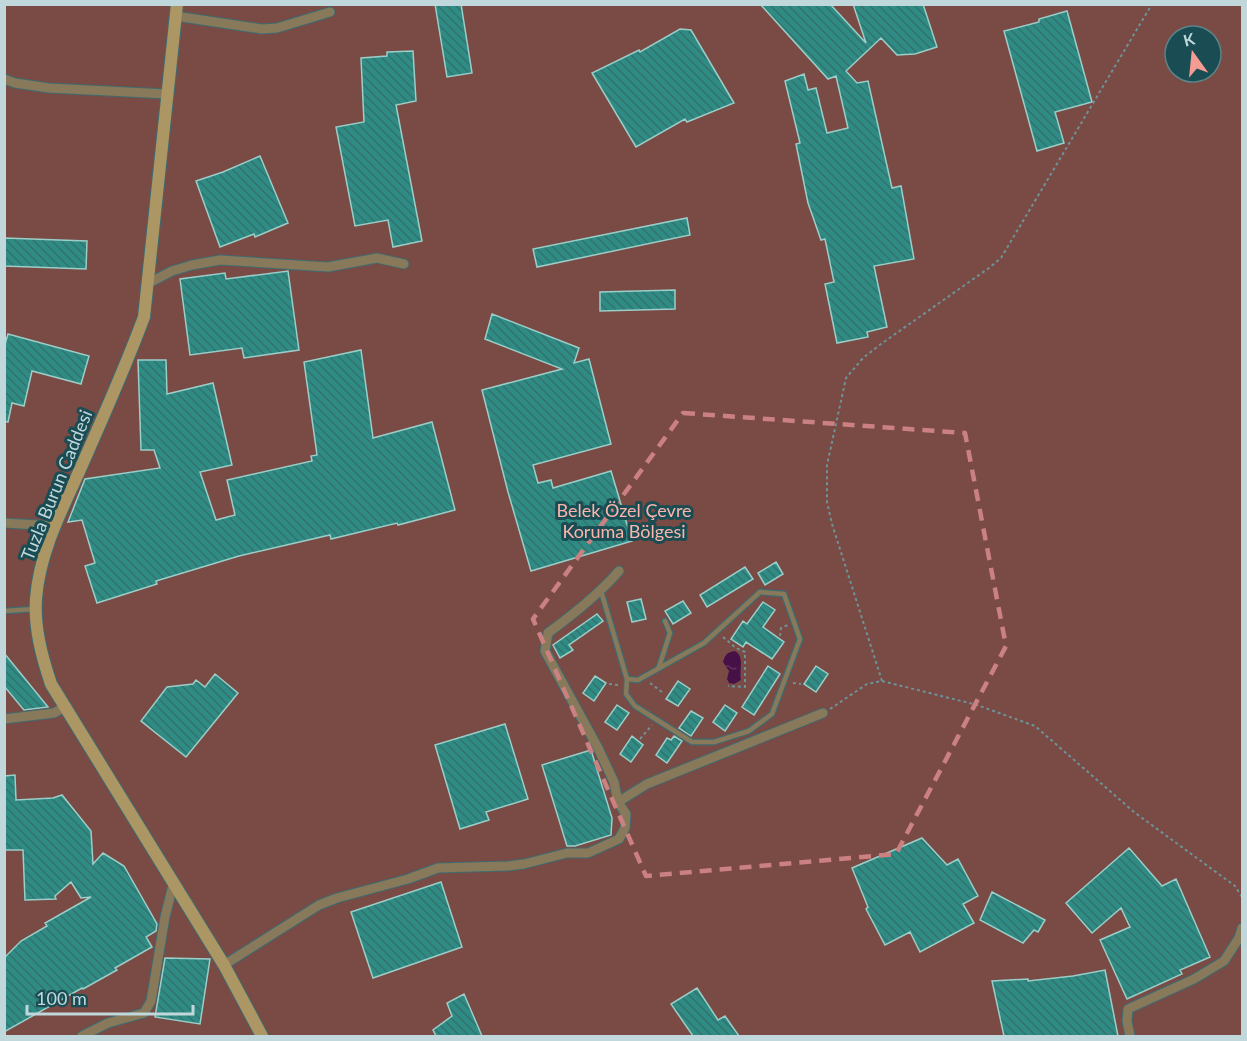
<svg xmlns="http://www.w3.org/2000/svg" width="1247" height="1041" viewBox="0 0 1247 1041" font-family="Lato,sans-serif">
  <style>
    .green { fill: #7a4a45; fill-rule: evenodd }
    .water { fill: url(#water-ripples) }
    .building { fill: url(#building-back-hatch); stroke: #9bcec8; stroke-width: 1.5 }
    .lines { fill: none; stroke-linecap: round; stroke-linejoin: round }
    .lane-casing { stroke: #3e6b71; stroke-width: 7 }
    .street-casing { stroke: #3e6b71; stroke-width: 11 }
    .secondary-casing { stroke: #3e6b71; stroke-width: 14 }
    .path { stroke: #6d9398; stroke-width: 2; stroke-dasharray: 3 3; stroke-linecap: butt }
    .lane { stroke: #877959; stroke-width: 4.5 }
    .street { stroke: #877959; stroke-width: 9 }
    .secondary { stroke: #ac9663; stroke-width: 12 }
    .marked { fill: none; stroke: #cb8082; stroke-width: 4.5; stroke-dasharray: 12 8; stroke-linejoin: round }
    .labels { text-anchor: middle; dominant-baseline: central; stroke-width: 6; stroke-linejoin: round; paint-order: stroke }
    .street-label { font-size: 18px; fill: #c0d8dc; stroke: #194c53 }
    .park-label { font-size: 18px; fill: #fbb5ac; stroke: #194c53 }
  </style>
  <defs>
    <pattern id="water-ripples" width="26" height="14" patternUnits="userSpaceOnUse" patternTransform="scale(1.5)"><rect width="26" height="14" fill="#461147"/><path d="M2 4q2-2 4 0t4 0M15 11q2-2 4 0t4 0" fill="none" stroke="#5f3361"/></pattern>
    <pattern id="building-back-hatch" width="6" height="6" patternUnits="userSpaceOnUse" patternTransform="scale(1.5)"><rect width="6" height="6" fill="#2f8c84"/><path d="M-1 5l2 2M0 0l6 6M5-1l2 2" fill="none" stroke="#33726d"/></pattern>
  </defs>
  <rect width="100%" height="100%" fill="#194c53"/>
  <path class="green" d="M5,5H1242V1036H5ZM1175,36H1211V72H1175Z"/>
  <path class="water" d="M735,651C745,657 739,669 741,680L734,684L729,683L727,679L729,671L723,662C725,655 727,652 735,651Z"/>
  <path class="building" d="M435,4H461L472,73L447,77Z
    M760,4H830L866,43L853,4H923L937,47L915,54L897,55L881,38L846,71L857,83L868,81L892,188L901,186L914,259L874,266L887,327L867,332L868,337L837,343L825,284L834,282L825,239L821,240L808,203L796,144L800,143L785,81L804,74L808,90L816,88L827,133L848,128L836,76L828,79Z
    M1067,11L1092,102L1055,112L1064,143L1037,151L1004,31L1039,22V19Z
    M680,29L691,30L734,103L687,122L685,119L636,147L592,73L639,50L640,52Z
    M413,51L416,101L396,105L422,241L393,247L388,220L355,226L336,127L364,122L361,58L387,56V52Z
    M260,156L288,223L255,237L254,234L220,247L196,181L223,172Z
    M687,218L690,235L537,267L533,249Z
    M4,238L87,241L86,269L4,266Z
    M288,271L299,350L244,358L242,348L190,355L180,279L225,273L226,279Z
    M675,290V309L600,311V292Z
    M492,314L579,348L574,363L589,359L611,444L533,465L538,483L551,480L553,488L611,471L632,541L531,571L508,492L482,390L562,369L485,339Z
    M8,334L89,356L81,384L32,371L24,406L12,403L8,422L4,421V348Z
    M361,350L373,438L432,422L455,510L398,525L397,523L331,539L330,535L239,556L156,581L157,584L97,603L85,566L95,563L82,520L68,522L85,479L160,468L154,450H141L138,360H166L167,394L213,383L232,465L200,472L216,520L235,515L227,480L312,461L311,456L317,455L304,362Z
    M776,562L783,574L765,585L758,573Z
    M745,567L753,579L707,607L700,595Z
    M641,599L646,619L632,622L627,602Z
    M683,601L691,613L673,624L665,611Z
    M763,602L775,610L763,627L784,642L772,659L746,642L743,647L731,639L743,621L747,624Z
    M597,614L603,621L569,645L573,650L560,658L553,645Z
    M4,653L48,707L24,710L4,686Z
    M768,666L780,674L754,715L742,707Z
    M816,666L828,674L816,692L804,684Z
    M215,674L238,693L186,757L141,721L167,687L193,684L196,680L205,687Z
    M595,676L606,683L594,701L583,693Z
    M678,681L690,689L678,706L666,699Z
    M617,705L629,713L617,730L605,722Z
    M725,705L737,713L725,731L713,722Z
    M691,711L703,718L691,736L679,728Z
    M505,724L528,799L486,812L489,820L460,829L435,745Z
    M632,736L643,745L631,762L620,754Z
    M674,736L682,741L667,763L656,755L667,738L671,740Z
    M591,750L612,818L611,835L575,846H567L542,765Z
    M15,775L16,800L53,798L62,795L91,831L93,864L103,853L124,866L157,924L156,931L146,937L152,947L115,968L117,970L83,989L82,988L4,1032V958L21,941L47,926L45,923L91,897L81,898L71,882L55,896L56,899L25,900L23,850H4V776Z
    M922,838L947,865L958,859L978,896L963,904L974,923L920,952L910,932L885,945L866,909L868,907L852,868Z
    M1129,848L1162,886L1176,879L1210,957L1180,970L1182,974L1127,999L1100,940L1130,927L1121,908L1092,933L1066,903Z
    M441,882L462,947L373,978L351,912Z
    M992,892L1045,920L1038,932L1034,930L1023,943L980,920Z
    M165,958L210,959L200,1024L155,1017Z
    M1105,970L1118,1036H1004L992,981L1028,979V981L1073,976Z
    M697,988L718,1020L725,1016L739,1036H693L671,1004Z
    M464,994L482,1036H436L433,1030L452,1016L447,1003Z"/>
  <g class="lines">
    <g class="lane-casing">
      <path id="lane" d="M601,591L627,679L626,694L635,706L692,742H714L749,731L772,714L800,639L784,594L760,592L704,643L638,680L627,679
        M4,611L35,609
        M659,667L670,633L665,621"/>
    </g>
    <g class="street-casing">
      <path id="street" d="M175,16L262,29L277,28L330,12
        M4,79L15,83L49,88L167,94
        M147,284L172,271L192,265L220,260L328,267L377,258L404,264
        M4,523L55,526
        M4,719L54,713L65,707
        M618,802L647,784L823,713
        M224,965L319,905L337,898L408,879L438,868L508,866L524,864L567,853H588L619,839L625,828L626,814L618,802L614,782L598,748L545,651L548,633C574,614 598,595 619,571
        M82,1036L108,1023L144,1013L151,1001L165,917L174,881
        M1130,1036L1127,1021L1128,1009L1194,979L1224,961L1239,938L1242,928"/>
    </g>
    <g class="secondary-casing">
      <path id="secondary" d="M177,4L144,317C124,371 101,422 78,474C60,513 39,555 36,599C34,628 42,657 51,684L224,965L262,1036"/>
    </g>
    <path class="path" d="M780,636L781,628L788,625
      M723,637L736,648L745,652V687L728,686
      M882,681L832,524L827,502V465L846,378L863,358L881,344L989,268L1001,258L1152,4
      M650,683L662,692
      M793,683L801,684
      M609,684L618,685
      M830,709L867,684L882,681L977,705L1035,726L1134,812L1235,886L1242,897
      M640,739L652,725"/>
    <use href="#lane" class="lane"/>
    <use href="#street" class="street"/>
    <use href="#secondary" class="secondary"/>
  </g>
  <path class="marked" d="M683,413L965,433L1006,646L896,854L646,876L533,619Z"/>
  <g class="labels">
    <g class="street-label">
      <text transform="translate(56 485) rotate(-68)">Tuzla Burun Caddesi</text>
    </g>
    <g class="park-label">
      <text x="624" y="510">Belek Özel Çevre<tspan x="624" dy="21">Koruma Bölgesi</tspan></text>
    </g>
  </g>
  <rect width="1247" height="1041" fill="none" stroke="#c0d8dc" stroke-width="12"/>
  <g transform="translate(1193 54) rotate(345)"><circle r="28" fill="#194c53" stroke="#5c848a" stroke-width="1.5"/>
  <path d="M0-4.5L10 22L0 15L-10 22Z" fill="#f59c92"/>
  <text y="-9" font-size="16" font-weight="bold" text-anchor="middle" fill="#c0d8dc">K</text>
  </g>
  <path d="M27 1005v9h166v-9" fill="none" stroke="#c0d8dc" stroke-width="3"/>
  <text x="36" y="1005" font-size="18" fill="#c0d8dc" stroke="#194c53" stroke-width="4.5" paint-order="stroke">100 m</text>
</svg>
